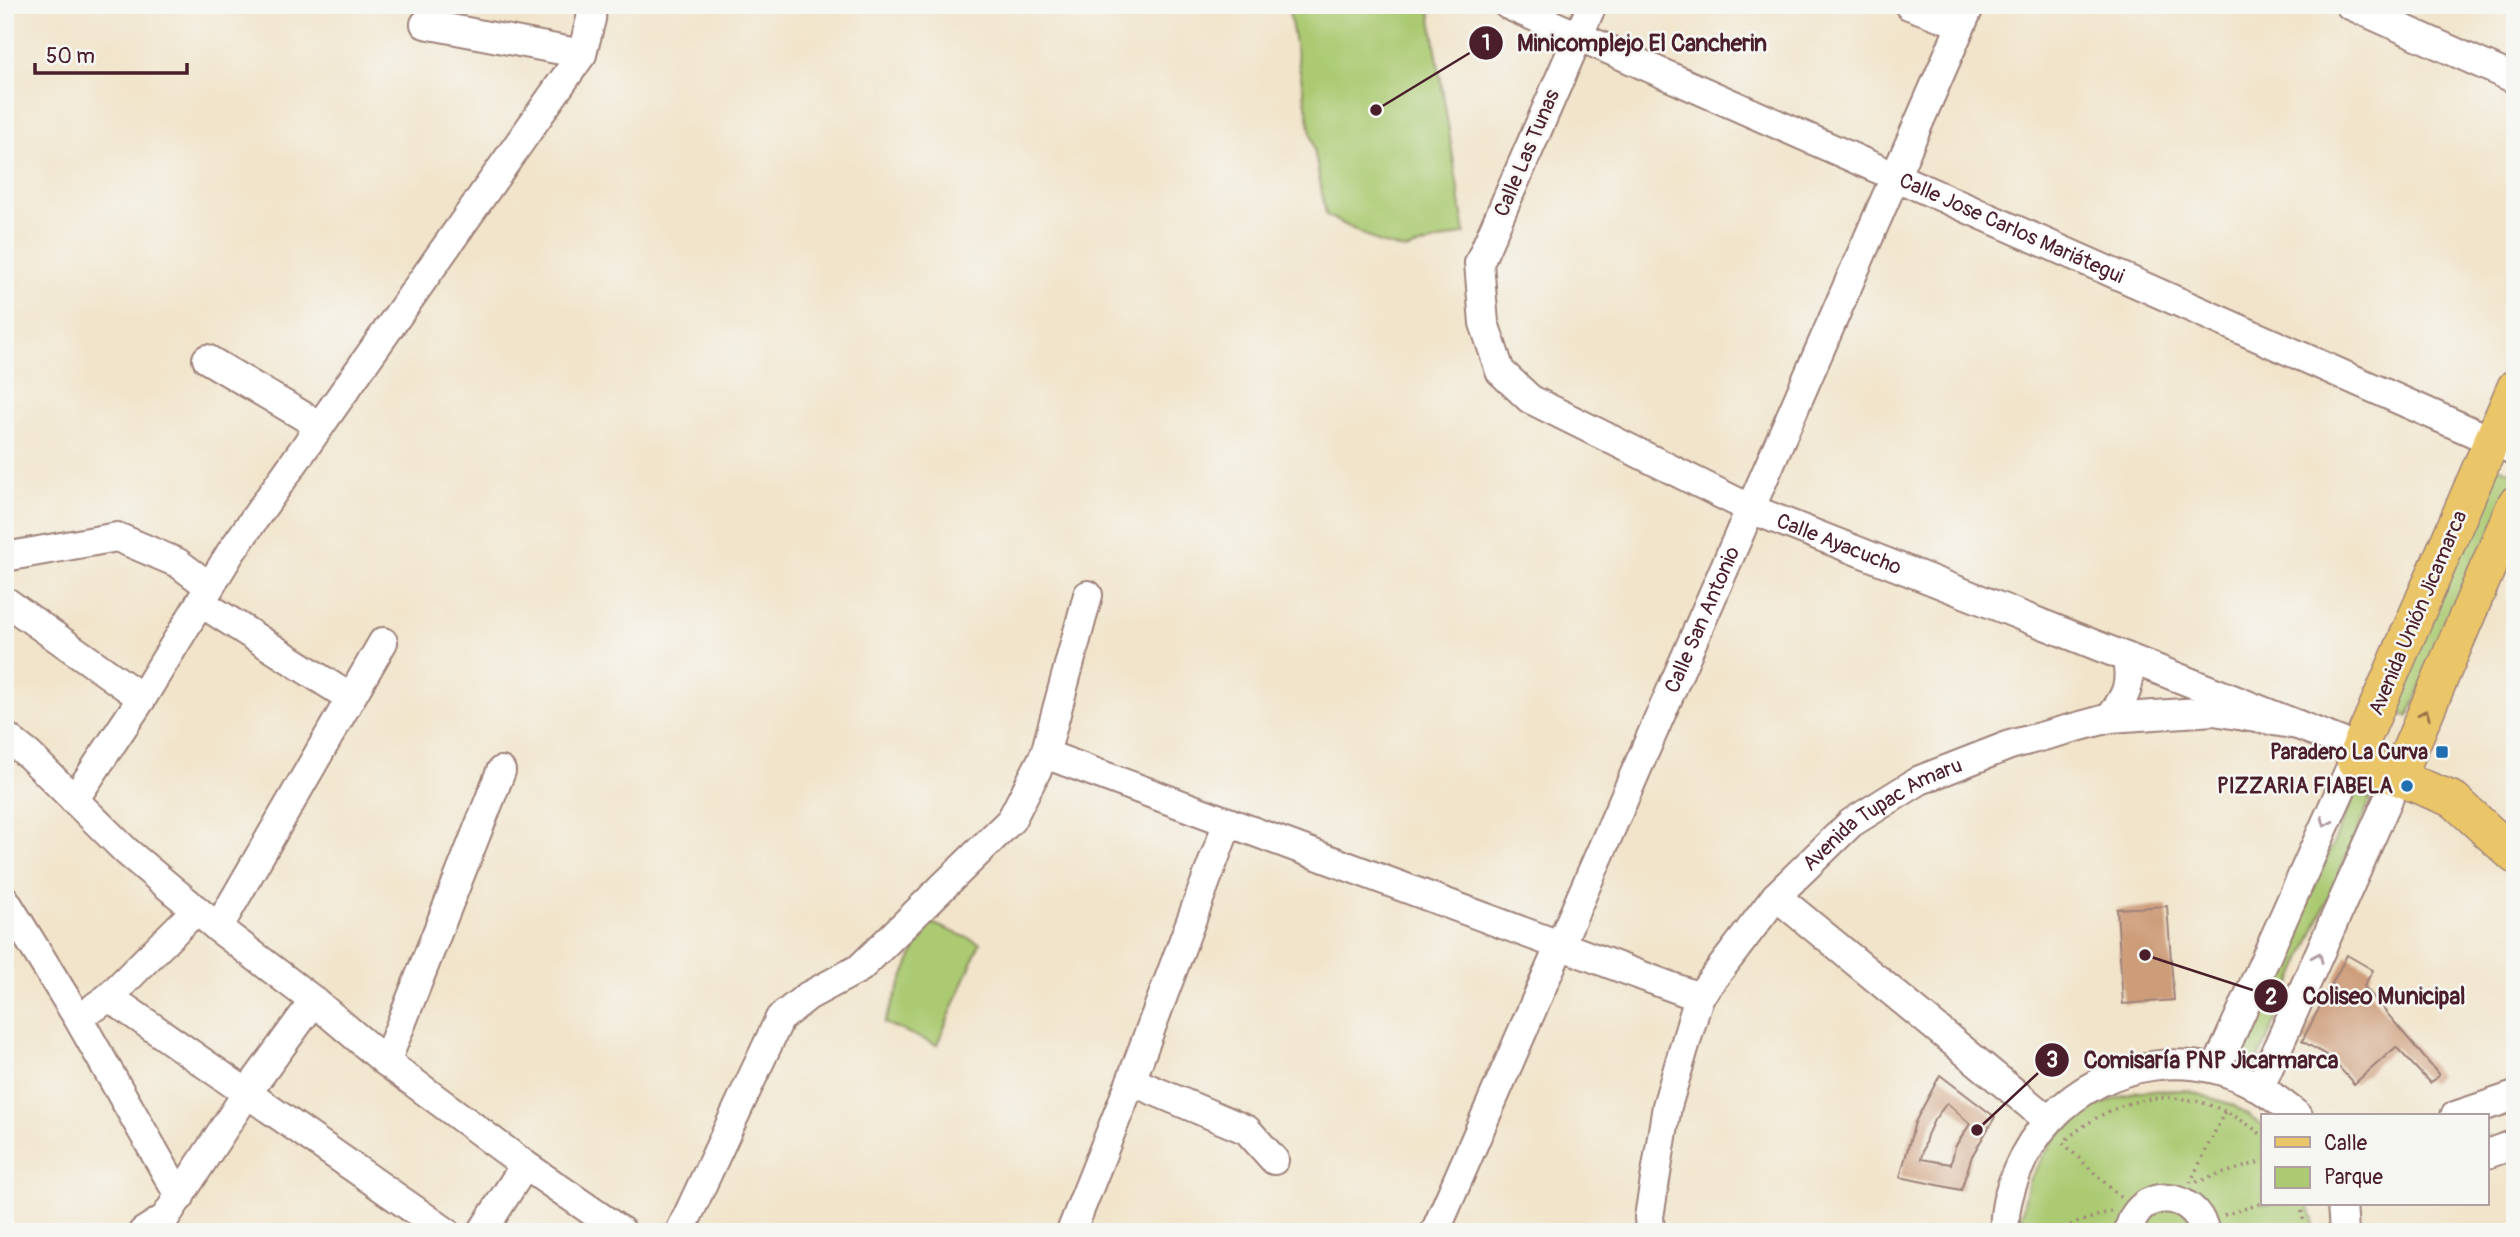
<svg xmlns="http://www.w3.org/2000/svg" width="2520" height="1237" viewBox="0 0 2520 1237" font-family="Pangolin,sans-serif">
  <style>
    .green { fill: #abca72; stroke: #7a744e; stroke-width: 2 }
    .building { fill: #cd9c79; fill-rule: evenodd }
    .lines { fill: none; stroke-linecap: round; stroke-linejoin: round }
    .minor-casing { stroke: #9e827a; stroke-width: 32 }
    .major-casing { stroke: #9e827a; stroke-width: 38 }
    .path { stroke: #9e827a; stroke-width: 3.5; stroke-dasharray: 2 5; stroke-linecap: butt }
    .minor { stroke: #fff; stroke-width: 28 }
    .major { stroke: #ebc669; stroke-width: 35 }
    .oneway { stroke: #9a724a }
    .oneway2 { stroke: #ae9aa0 }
    .poi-dot { fill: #1f6fb2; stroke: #f6f6f2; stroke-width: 2.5 }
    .labels { text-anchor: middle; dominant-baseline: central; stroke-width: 5; stroke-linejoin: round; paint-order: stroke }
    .street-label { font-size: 21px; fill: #4a1f2b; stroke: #f6f6f2 }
    .poi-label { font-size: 21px; font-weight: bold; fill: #4a1f2b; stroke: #f6f6f2; text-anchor: end }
    .leader { fill: none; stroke: #4a1f2b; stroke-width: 2.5 }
    .callout-dot { fill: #4a1f2b; stroke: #f6f6f2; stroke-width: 2.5 }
    .mark-label { font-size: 21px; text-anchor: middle; font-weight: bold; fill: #fff }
    .callout-label { font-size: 23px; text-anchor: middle; font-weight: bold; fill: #4a1f2b; stroke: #f6f6f2; stroke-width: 5; stroke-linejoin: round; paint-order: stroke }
  </style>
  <rect width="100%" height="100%" fill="#f6f6f2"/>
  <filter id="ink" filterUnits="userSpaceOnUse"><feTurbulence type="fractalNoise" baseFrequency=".0143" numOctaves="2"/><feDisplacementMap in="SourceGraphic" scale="14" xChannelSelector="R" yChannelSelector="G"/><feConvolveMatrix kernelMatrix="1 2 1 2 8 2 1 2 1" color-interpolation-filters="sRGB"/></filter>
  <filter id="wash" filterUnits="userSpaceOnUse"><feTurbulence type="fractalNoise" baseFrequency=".00686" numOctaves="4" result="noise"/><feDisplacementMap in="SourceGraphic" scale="28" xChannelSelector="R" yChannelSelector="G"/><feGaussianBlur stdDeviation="1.57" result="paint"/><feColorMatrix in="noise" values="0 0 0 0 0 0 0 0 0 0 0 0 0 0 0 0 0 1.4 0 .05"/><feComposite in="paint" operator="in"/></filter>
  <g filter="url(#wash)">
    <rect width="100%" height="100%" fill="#f1e4ca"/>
    <path class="green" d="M1288,5H1429L1465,233L1405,250L1380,243L1326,215Z
      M2496,466L2515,474V478L2408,717L2388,708Z
      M2355,793L2371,799L2255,1068L2240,1061Z
      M927,921L980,943L937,1045L884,1023Z
      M2186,1090L2233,1105L2263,1126V1204H2308L2313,1219L2312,1232H2018L2029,1180L2054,1139L2092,1108L2137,1091Z"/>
    <g id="blocks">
      <path class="building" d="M2167,906L2174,1000L2123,1004L2117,909Z
        M2347,955L2373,970L2364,986L2439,1075L2430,1083L2396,1047L2354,1084L2330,1057L2302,1041Z
        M1940,1075L1995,1117L1972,1156L1961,1190L1900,1177L1915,1122ZM1947,1103L1970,1124L1955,1147L1951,1164L1921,1159L1927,1135L1934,1120Z"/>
    </g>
  </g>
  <g filter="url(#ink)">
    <use href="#blocks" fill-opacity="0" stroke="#9e827a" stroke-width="2"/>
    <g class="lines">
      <g class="minor-casing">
        <g id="minor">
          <path id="s1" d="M1508,5L2515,451"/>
          <path id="s2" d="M1592,5L1479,263L1484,323L1500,371L1530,399L1751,509L2298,725"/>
          <path d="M1909,5L1961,24"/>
          <path d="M2350,5L2515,79"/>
          <path d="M425,24L582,54"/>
          <path d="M207,359L320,426"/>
          <path d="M5,557L117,537L178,563L210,587"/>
          <path d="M5,601L142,698"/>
          <path d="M200,602L349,697"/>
          <path d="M2110,718C2126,696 2133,684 2126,657"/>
          <path d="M5,736L29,755L126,851L218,928L314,1001L386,1062L525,1165L622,1232"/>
          <path d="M1045,754L1699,997"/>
          <path d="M74,800L142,698L231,552L582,54L591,19L592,5"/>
          <path d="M1776,896L2048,1120"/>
          <path d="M5,900L78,1018L180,1197"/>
          <path d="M218,928L383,642"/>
          <path d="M109,997L446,1232"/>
          <path d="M95,1007L109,997L196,910"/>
          <path d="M386,1062L501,771"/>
          <path d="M2216,1069L2354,760"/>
          <path d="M1131,1081L1247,1130L1274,1160"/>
          <path d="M2260,1087L2398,777"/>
          <path d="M2455,1116L2515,1096"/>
          <path d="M2487,1154L2515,1144"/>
          <path d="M2342,1204L2344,1232"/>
          <path d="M143,1232L165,1218L247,1093L314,1001"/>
          <path d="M482,1232L525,1165"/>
          <path d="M680,1232L780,1018L808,996L860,968L1011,820L1045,754L1088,595"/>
          <path d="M1071,1232L1131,1081L1228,822"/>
          <path id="s3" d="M1435,1232L1970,5"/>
          <path id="s4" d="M1650,1232L1649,1217L1667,1106L1699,997L1776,896L1851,823L1920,780L2010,745L2110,718L2214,711L2298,725L2359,749"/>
          <path d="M2005,1232C2003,1211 2010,1188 2018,1169C2050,1093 2134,1049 2215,1069C2248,1077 2273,1096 2298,1116"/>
          <path d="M2129,1232C2136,1187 2194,1188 2205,1232"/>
        </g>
      </g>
      <g class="major-casing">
        <path id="major" d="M2515,387L2354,760L2454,800L2515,856
          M2398,777L2515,504"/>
      </g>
      <path class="path" d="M2067,1139C2129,1086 2199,1083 2263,1136
        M2063,1143L2121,1198
        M2196,1182L2263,1161
        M2190,1183L2225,1111
        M2301,1204L2305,1232
        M2224,1215L2263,1203
        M2050,1232L2111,1211"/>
      <use href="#minor" class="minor"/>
      <use href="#major" class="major"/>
    </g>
    <defs><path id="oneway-chevron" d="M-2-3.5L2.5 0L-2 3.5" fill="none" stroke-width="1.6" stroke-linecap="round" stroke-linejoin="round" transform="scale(1.75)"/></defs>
    <use class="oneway" href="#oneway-chevron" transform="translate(2425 714) rotate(-67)"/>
    <g class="oneway2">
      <use href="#oneway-chevron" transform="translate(2326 822) rotate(114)"/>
      <use href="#oneway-chevron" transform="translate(2318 957) rotate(-66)"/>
    </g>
  </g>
  <g class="poi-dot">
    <rect x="2435" y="745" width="14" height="14" rx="3.5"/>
    <circle cx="2407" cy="786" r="7"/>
  </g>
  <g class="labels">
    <g class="street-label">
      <text transform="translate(1527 153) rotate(-67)">Calle Las Tunas</text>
      <text stroke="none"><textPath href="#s1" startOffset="551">Calle Jose Carlos Mariátegui</textPath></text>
      <text stroke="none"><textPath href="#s2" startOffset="775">Calle Ayacucho</textPath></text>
      <text transform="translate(2418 613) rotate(-67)">Avenida Unión Jicamarca</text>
      <text stroke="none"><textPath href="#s3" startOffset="668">Calle San Antonio</textPath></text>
      <text stroke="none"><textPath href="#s4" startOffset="504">Avenida Tupac Amaru</textPath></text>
    </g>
    <g class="poi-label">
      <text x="2428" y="752">Paradero La Curva</text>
      <text x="2393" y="786">PIZZARIA FIABELA</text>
    </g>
  </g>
  <path class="leader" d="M1376 110L1486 43M2145 955L2271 996M1977 1130L2052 1060"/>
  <g class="callout-dot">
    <circle cx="1376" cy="110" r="7"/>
    <circle cx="2145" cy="955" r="7"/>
    <circle cx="1977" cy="1130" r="7"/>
    <circle cx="1486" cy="43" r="18"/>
    <circle cx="2271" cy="996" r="18"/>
    <circle cx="2052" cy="1060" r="18"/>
  </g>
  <g class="mark-label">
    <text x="1486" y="50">1</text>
    <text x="2271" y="1004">2</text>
    <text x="2052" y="1067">3</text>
  </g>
  <g class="callout-label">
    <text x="1642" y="51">Minicomplejo El Cancherin</text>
    <text x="2384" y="1004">Coliseo Municipal</text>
    <text x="2211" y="1068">Comisaría PNP Jicarmarca</text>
  </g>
  <rect width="2520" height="1237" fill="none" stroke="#f6f6f2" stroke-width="28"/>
  <rect x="2261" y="1114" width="228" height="91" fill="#f6f6f2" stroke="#b1a0a2" stroke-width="2"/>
  <rect x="2275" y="1137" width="35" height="10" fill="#ebc669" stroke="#b1a0a2" stroke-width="2"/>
  <text x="2324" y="1150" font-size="21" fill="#4a1f2b">Calle</text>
  <rect x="2275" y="1167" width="35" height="21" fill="#abca72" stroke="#b1a0a2" stroke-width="2"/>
  <text x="2324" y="1184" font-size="21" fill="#4a1f2b">Parque</text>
  <path d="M35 63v10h152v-10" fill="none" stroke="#4a1f2b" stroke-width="3.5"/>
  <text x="46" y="63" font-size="21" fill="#4a1f2b" stroke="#f6f6f2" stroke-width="5" paint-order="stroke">50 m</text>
</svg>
